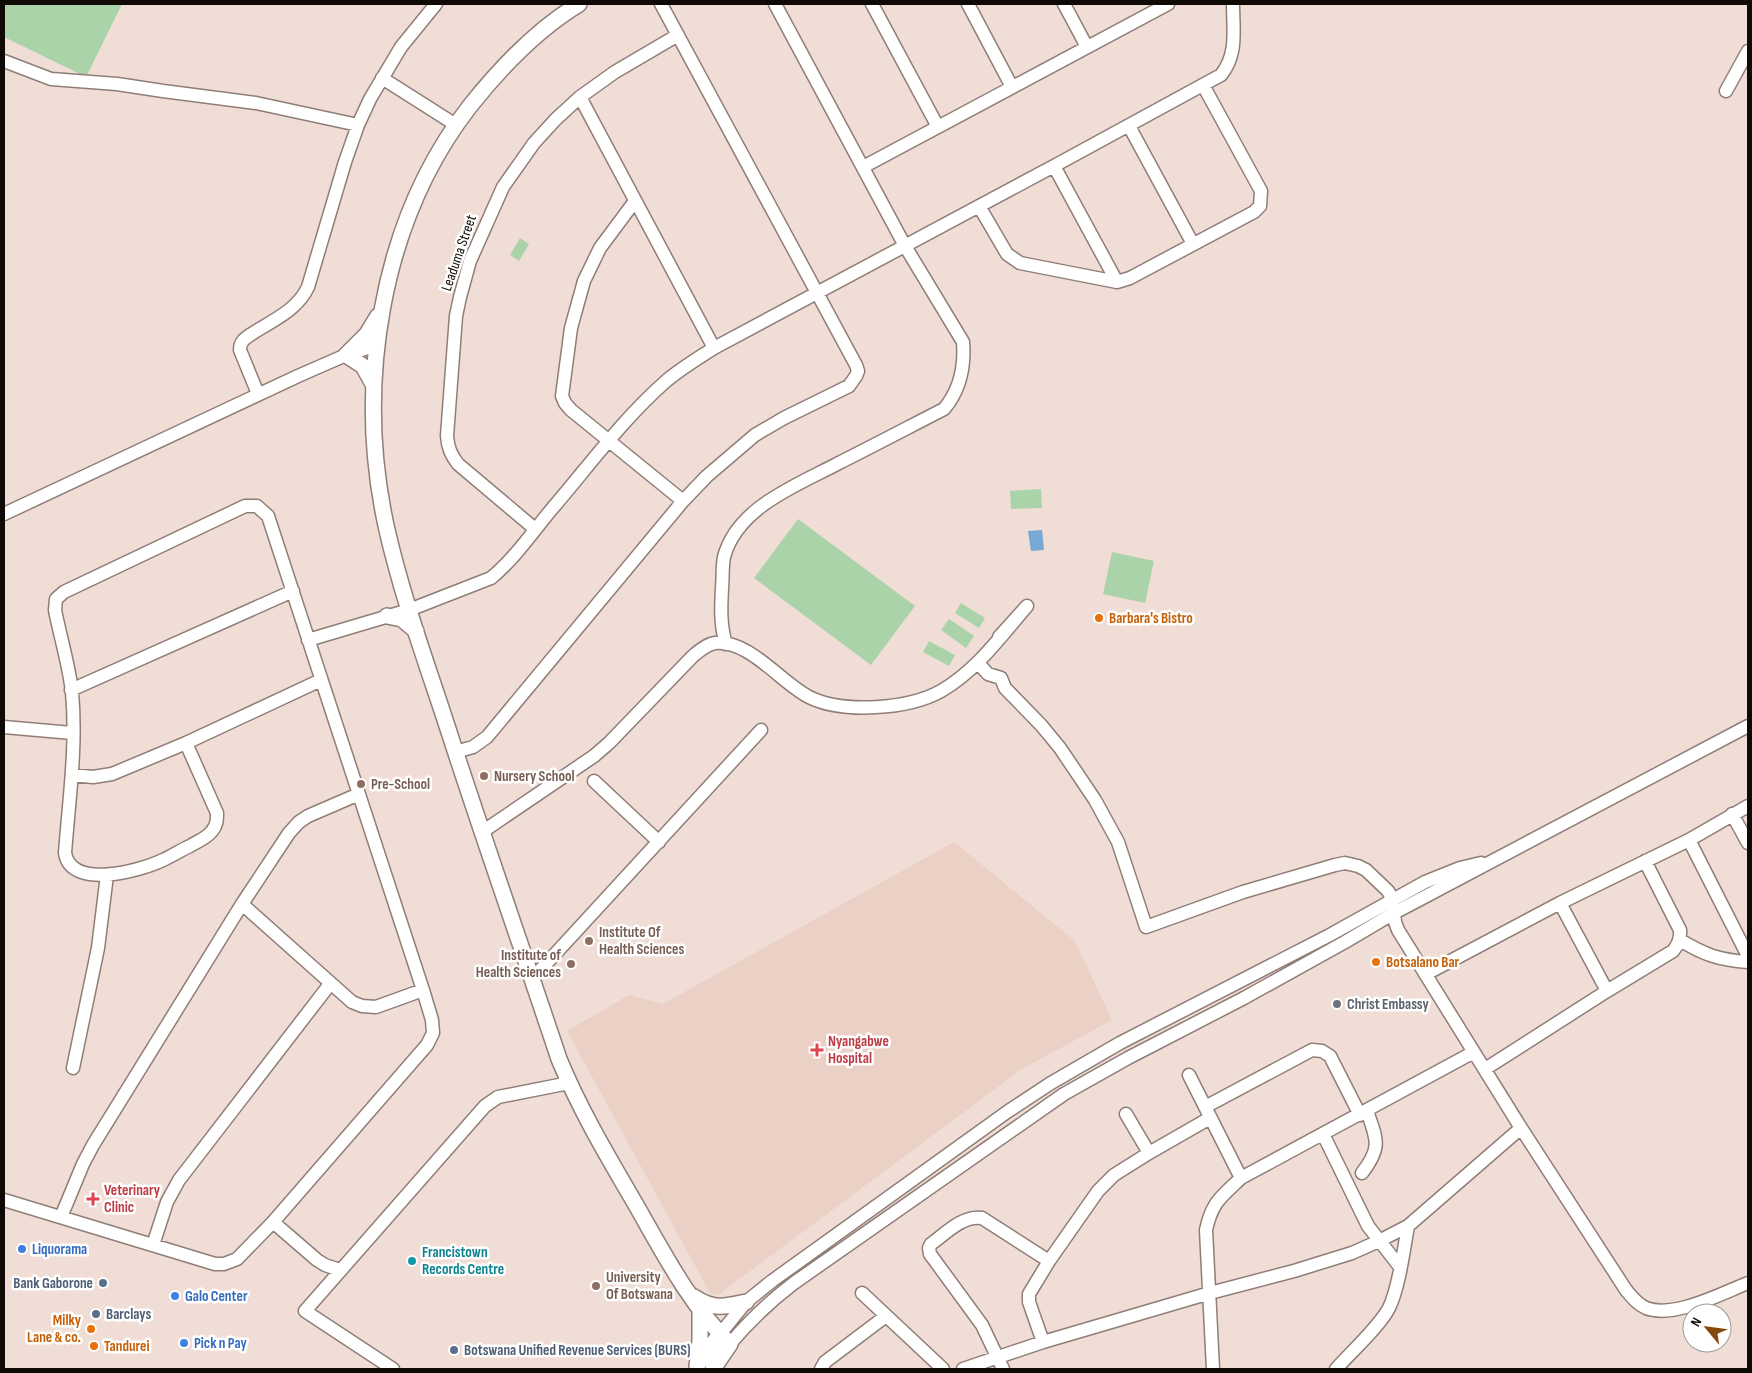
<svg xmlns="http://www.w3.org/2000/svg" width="1752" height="1373" viewBox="0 0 1752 1373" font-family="'Sofia Sans Condensed',sans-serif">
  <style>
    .built { fill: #ebd1c5 }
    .green { fill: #aad3aa }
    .water { fill: #76a8d8 }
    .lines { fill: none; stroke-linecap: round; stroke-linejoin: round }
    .minor-casing { stroke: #8f7e76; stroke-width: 15 }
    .major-casing { stroke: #8f7e76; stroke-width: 18 }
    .minor { stroke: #fff; stroke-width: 12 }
    .major { stroke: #fff; stroke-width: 15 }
    .food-dot { fill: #e8710a; stroke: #fff; stroke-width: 2 }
    .education-dot { fill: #8d6e63; stroke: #fff; stroke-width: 2 }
    .worship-dot { fill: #6b7280; stroke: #fff; stroke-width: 2 }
    .health-dot { fill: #e0444e; stroke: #fff; stroke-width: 2 }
    .shop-dot { fill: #3f7fe0; stroke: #fff; stroke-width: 2 }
    .culture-dot { fill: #0f9aa8; stroke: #fff; stroke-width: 2 }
    .service-dot { fill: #5c6f8a; stroke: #fff; stroke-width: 2 }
    .labels { text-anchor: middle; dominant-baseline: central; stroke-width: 5; stroke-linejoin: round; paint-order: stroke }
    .street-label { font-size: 15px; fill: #100a07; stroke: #fff }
    .food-label { font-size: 15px; font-weight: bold; fill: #c56008; stroke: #fff; text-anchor: start }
    .education-label { font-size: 15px; font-weight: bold; fill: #785e54; stroke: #fff; text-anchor: start }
    .worship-label { font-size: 15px; font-weight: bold; fill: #5b616d; stroke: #fff; text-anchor: start }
    .health-label { font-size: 15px; font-weight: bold; fill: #be3a42; stroke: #fff; text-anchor: start }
    .shop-label { font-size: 15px; font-weight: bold; fill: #366cbe; stroke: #fff; text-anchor: start }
    .culture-label { font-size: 15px; font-weight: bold; fill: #0d838f; stroke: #fff; text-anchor: start }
    .service-label { font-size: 15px; font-weight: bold; fill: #4e5e75; stroke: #fff; text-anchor: start }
  </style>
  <rect width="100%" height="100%" fill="#f0ddd5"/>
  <path class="built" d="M954,842L1075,941L1112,1020L1022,1069L718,1295L710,1293L567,1031L629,995L663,1004Z"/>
  <path class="green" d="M4,4H122L86,77L4,37Z
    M520,238L529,244L519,261L510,255Z
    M1041,489L1042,508L1011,509L1010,491Z
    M798,519L915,606L871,665L754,578Z
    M1112,552L1154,561L1145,603L1103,594Z
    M961,603L985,618L979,628L955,613Z
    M949,619L974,636L966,648L941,630Z
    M929,641L955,655L949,666L923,652Z"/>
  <path class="water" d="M1042,530L1044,550L1031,551L1028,531Z"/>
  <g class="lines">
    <g class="minor-casing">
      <path id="minor" d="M872,4L938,127
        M968,4L1012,87
        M1064,4L1087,47
        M4,61L51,79L117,84L163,91L256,103L358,125
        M382,78L456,125
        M1726,91L1748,51
        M580,97L714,348
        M1129,126L1193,244
        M1054,166L1117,282
        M863,167L1168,4
        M635,201L600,248L584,281L571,328L562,396L565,403L571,410L683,501
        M979,206L1007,254L1020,263L1117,282L1130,278L1254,212L1260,206L1261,191L1203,85
        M258,394L240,350C240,342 244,339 250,335C271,321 297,311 308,287L345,162L358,125L370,99L401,47L436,4
        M4,514L298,376L346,355L377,345
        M535,529L458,464C451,455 448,448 447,436L456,316L460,297L470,261L503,187L534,143L556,119L580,97L615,72L678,35
        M308,640L409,610L491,578C514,559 532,533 551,510C588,467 622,420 665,382C680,369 697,359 714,348L1054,166L1221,75C1238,54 1233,30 1233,4
        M726,644C720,625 721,607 722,588C723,578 722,567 724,557C737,508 795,486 835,465C871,447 907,428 944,409C960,390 965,367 963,342L905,246L775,4
        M978,663L988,674L1001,678L1005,688L1041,725L1060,748L1095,800L1118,842L1146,927L1243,892L1335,865L1345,863L1358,866L1366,870L1388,891L1393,900L1395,922L1398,930L1521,1128L1626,1290C1632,1297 1637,1304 1646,1308C1674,1319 1722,1293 1748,1283
        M71,690L293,591
        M4,727L72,733
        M455,752L473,747L487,737L683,501L707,476L755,435L784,418L849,386L856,376L858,371L856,365L661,4
        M72,775L93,777L112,774L186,743L321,680
        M594,781L659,842
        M1732,814L1748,843
        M482,832L594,756L609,743L693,656C699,651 707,644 715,643C750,640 780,682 809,697C843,714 909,709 941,691C977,670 1001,636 1027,606L999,637
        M1689,840L1748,956
        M1560,903L1607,991
        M242,904L352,1002L362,1006L376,1007L423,990
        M1680,940C1705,955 1719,960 1748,962
        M1426,974L1560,903L1689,840L1748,806
        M533,978L761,730
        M73,1068L98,948L107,875
        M1485,1069L1607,991L1673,951C1678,945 1681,939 1680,930L1645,861
        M1189,1075L1241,1178
        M1205,1107L1312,1050L1322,1051L1330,1056L1360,1115
        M1126,1114L1149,1153
        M1323,1134L1368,1226L1400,1267
        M1362,1173C1382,1147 1377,1140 1367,1111
        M4,1200L215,1264H224L237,1259L273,1222L427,1045L433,1033L432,1020L423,990L268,516L257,506H245L64,592L56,599L55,610C60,636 69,665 72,692C77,745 69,800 65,853C71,890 140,871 163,860C172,856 181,850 190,846C198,841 207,838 212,831C217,825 217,820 217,813L186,743
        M61,1217L83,1164L93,1145L242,904L289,833L299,822L308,816L359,794
        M273,1222L317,1260L325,1265L340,1270
        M153,1245L167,1202L179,1180L330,984
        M862,1293L943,1369
        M720,1334L746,1302L772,1281L1007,1112L1051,1083L1120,1043L1328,936L1425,882L1460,868L1481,863
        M1043,1342L1029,1302V1294L1049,1261L1098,1191L1114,1175L1149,1153L1210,1118
        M730,1344C750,1320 769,1302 794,1283L1064,1094L1128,1058L1244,998L1345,942L1394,913L1748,726
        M393,1369L305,1311L485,1106L498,1097L569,1083
        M821,1369L825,1362L886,1316
        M963,1369L1043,1342L1210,1293L1294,1271L1352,1253L1379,1241L1408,1226L1521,1128
        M1003,1369L982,1325L930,1254L929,1248L931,1244C946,1233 963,1215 982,1218L1049,1261
        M1213,1369L1206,1230C1212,1202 1221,1197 1241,1178L1474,1052
        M1336,1369C1351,1352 1379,1327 1389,1308C1399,1288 1404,1248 1408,1226"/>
    </g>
    <g class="major-casing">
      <path id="major" d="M579,4C536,30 501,67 470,106C379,223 355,388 387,530C403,600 428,667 450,735C485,843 523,951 559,1059C580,1110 608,1157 636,1205C663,1252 690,1305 730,1344L713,1369
        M373,384L363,366L346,355L367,334L378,316
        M387,616L402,619L416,631
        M694,1297C714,1310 724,1307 746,1302
        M698,1364L720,1334
        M697,1366L700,1341V1308"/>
    </g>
    <use href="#minor" class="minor"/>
    <use href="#major" class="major"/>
  </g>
  <g class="food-dot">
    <circle cx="1099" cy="618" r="5"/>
    <circle cx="1376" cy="962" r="5"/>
    <circle cx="91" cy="1329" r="5"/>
    <circle cx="94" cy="1346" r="5"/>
  </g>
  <g class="education-dot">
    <circle cx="484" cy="776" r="5"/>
    <circle cx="361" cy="784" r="5"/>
    <circle cx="589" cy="941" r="5"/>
    <circle cx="571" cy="964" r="5"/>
    <circle cx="596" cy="1286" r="5"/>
  </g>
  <circle class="worship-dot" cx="1337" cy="1004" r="5"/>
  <g class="health-dot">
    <path d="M814.5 1042.5h5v5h5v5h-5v5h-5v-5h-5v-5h5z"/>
    <path d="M90.5 1191.5h5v5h5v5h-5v5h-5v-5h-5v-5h5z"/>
  </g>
  <g class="shop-dot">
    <circle cx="22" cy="1249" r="5"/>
    <circle cx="175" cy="1296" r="5"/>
    <circle cx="184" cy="1343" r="5"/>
  </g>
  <circle class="culture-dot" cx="412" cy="1261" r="5"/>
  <g class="service-dot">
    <circle cx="103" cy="1283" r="5"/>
    <circle cx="96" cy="1314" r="5"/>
    <circle cx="454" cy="1350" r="5"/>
  </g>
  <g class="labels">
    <g class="street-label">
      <text transform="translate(459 253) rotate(-71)">Leaduma Street</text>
    </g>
    <g class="food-label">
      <text x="1109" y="618">Barbara's Bistro</text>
      <text x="1386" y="962">Botsalano Bar</text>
      <text x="81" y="1320" text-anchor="end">Milky<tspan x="81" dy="17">Lane &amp; co.</tspan></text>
      <text x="104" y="1346">Tandurei</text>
    </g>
    <g class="education-label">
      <text x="494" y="776">Nursery School</text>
      <text x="371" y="784">Pre-School</text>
      <text x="599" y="932">Institute Of<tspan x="599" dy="17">Health Sciences</tspan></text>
      <text x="561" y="955" text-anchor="end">Institute of<tspan x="561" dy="17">Health Sciences</tspan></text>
      <text x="606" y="1277">University<tspan x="606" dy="17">Of Botswana</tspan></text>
    </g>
    <g class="worship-label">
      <text x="1347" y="1004">Christ Embassy</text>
    </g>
    <g class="health-label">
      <text x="828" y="1041">Nyangabwe<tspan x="828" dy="17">Hospital</tspan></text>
      <text x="104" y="1190">Veterinary<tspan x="104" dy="17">Clinic</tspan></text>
    </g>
    <g class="shop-label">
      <text x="32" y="1249">Liquorama</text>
      <text x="185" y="1296">Galo Center</text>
      <text x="194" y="1343">Pick n Pay</text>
    </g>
    <g class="culture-label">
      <text x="422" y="1252">Francistown<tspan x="422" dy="17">Records Centre</tspan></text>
    </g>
    <g class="service-label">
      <text x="93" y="1283" text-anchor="end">Bank Gaborone</text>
      <text x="106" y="1314">Barclays</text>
      <text x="464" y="1350">Botswana Unified Revenue Services (BURS)</text>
    </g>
  </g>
  <rect width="1752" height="1373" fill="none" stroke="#100a07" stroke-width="10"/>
  <g transform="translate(1707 1328) rotate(299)"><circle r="24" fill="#ffffff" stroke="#9f9d9c"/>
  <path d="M0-4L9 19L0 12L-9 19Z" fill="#864809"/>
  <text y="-8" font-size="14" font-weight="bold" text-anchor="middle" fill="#100a07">N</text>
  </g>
</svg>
